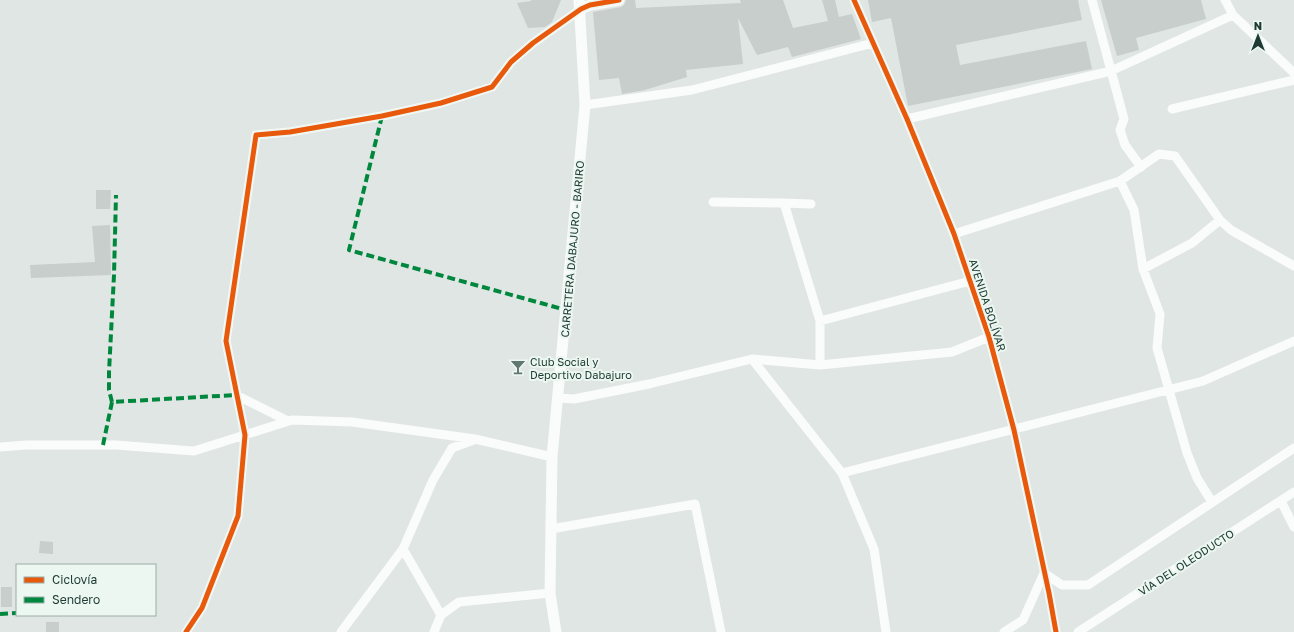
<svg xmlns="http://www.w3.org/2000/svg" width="1294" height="632" viewBox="0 0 1294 632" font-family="'Golos Text',sans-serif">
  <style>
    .building { fill: #c7cecb }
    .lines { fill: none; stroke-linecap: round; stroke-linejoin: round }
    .minor { stroke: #fafbfb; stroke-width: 9 }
    .tertiary { stroke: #fafbfb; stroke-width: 11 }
    .quiet { stroke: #00873e; stroke-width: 4; stroke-dasharray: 8 4; stroke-linecap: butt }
    .cycleway-casing { stroke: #edf7f2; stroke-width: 8 }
    .cycleway { stroke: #e8590c; stroke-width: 5 }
    .labels { text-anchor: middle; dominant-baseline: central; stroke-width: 4; stroke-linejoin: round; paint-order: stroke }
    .street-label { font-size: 11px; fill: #1d3b33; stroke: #edf7f2 }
    .poi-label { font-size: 11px; fill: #1d3b33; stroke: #edf7f2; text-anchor: start }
  </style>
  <rect width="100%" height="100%" fill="#e0e6e3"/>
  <path class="building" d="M531,0H561L552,22L545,27L528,28L517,3L531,1Z
    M626,0H635L636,8L741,3L740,0H783L793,28L828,21L822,0H835L839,17L852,14L861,39L792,57L788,47L757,55L738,18L743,64L686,70L687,77L645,90L622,94L619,78L599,80L593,12L621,7L624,5Z
    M868,0H1078L1082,20L956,45L960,65L1086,41L1092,69L908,106L891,18L872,22Z
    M1101,0H1201L1206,19L1136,38L1139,50L1117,56Z
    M96,190H111L110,209H96Z
    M110,225L111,275L31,278L30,265L95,262L92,226Z
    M40,541L53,542V554L39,553Z
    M1,587H12V607H1Z
    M46,622H59V632H46Z"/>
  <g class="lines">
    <path class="minor" d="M854,0L907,119L954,234L989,337L1014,430L1049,593L1056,632
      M1092,0L1124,119L1120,130L1125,145L1141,167
      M1225,0L1233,15L1294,73
      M585,105L692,90L873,43
      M1172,109L1294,80
      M907,119L1111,71L1233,15
      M1120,181L1134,210L1143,269L1160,314L1157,348L1187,453L1197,478L1212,502
      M713,202L784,203
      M811,204L784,203L820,321V365
      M954,234L1120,181L1159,154L1175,156L1220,220L1231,230L1294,266
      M1143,269L1192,243L1220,220
      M820,321L970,281
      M752,359L820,365L952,352L989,337
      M236,395L288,421
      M558,398L574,399L649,384L752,359L842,473L874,549L886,632
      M0,447L27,445H116L194,451L292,420L352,422L475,439L552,457
      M842,473L1203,381L1294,341
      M1281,501L1294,527
      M551,529L695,504L721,632
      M441,615L403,549L433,480L452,448L474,440
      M186,632L202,608L238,516L245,435L226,341L256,135L290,132L382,116L441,103L492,87L511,62L533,43L581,9
      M341,632L403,549
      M434,632L441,615L459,602L550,593
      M1004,632L1023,620L1044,573L1062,585H1088L1294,448
      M1078,632L1294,492"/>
    <path class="tertiary" d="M581,9L590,5L619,0
      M556,632L550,593L552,457L585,105L579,0"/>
    <path class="quiet" d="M382,116L349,250L566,310
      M112,402L109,390V372L114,275L116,195
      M103,445L112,402L236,395
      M0,614L17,613"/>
    <g class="cycleway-casing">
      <path id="cycleway" d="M854,0L907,119L954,234L989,337L1014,430L1049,593L1056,632
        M186,632L202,608L238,516L245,435L226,341L256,135L290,132L382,116L441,103L492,87L511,62L533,43L581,9L590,5L619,0"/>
    </g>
    <use href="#cycleway" class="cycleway"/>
  </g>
  <defs>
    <g id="bar-bare" transform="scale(1.2)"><path d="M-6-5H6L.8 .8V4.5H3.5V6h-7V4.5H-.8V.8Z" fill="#617771" stroke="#edf7f2" stroke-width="2.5" paint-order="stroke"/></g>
  </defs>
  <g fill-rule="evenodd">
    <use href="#bar-bare" x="518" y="367"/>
  </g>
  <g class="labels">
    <g class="street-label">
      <text transform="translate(572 249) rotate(-85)">CARRETERA DABAJURO - BARIRO</text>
      <text transform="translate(988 305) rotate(72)">AVENIDA BOLÍVAR</text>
      <text transform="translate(1186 562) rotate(-33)">VÍA DEL OLEODUCTO</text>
    </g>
    <g class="poi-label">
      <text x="530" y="361">Club Social y<tspan x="530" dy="13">Deportivo Dabajuro</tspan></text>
    </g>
  </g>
  <rect x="16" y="564" width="140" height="52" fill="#edf7f2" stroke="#9aaca6"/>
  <rect x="24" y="577" width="20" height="6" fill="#e8590c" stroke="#9aaca6"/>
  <text x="52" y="584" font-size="12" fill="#1d3b33">Ciclovía</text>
  <rect x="24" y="597" width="20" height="6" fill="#00873e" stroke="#9aaca6"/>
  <text x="52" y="604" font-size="12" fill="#1d3b33">Sendero</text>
  <g transform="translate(1258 36)" stroke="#edf7f2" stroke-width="3" paint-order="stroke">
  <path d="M0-3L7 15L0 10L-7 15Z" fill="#1d3b33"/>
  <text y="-6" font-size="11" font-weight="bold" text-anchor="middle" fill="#1d3b33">N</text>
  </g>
</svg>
